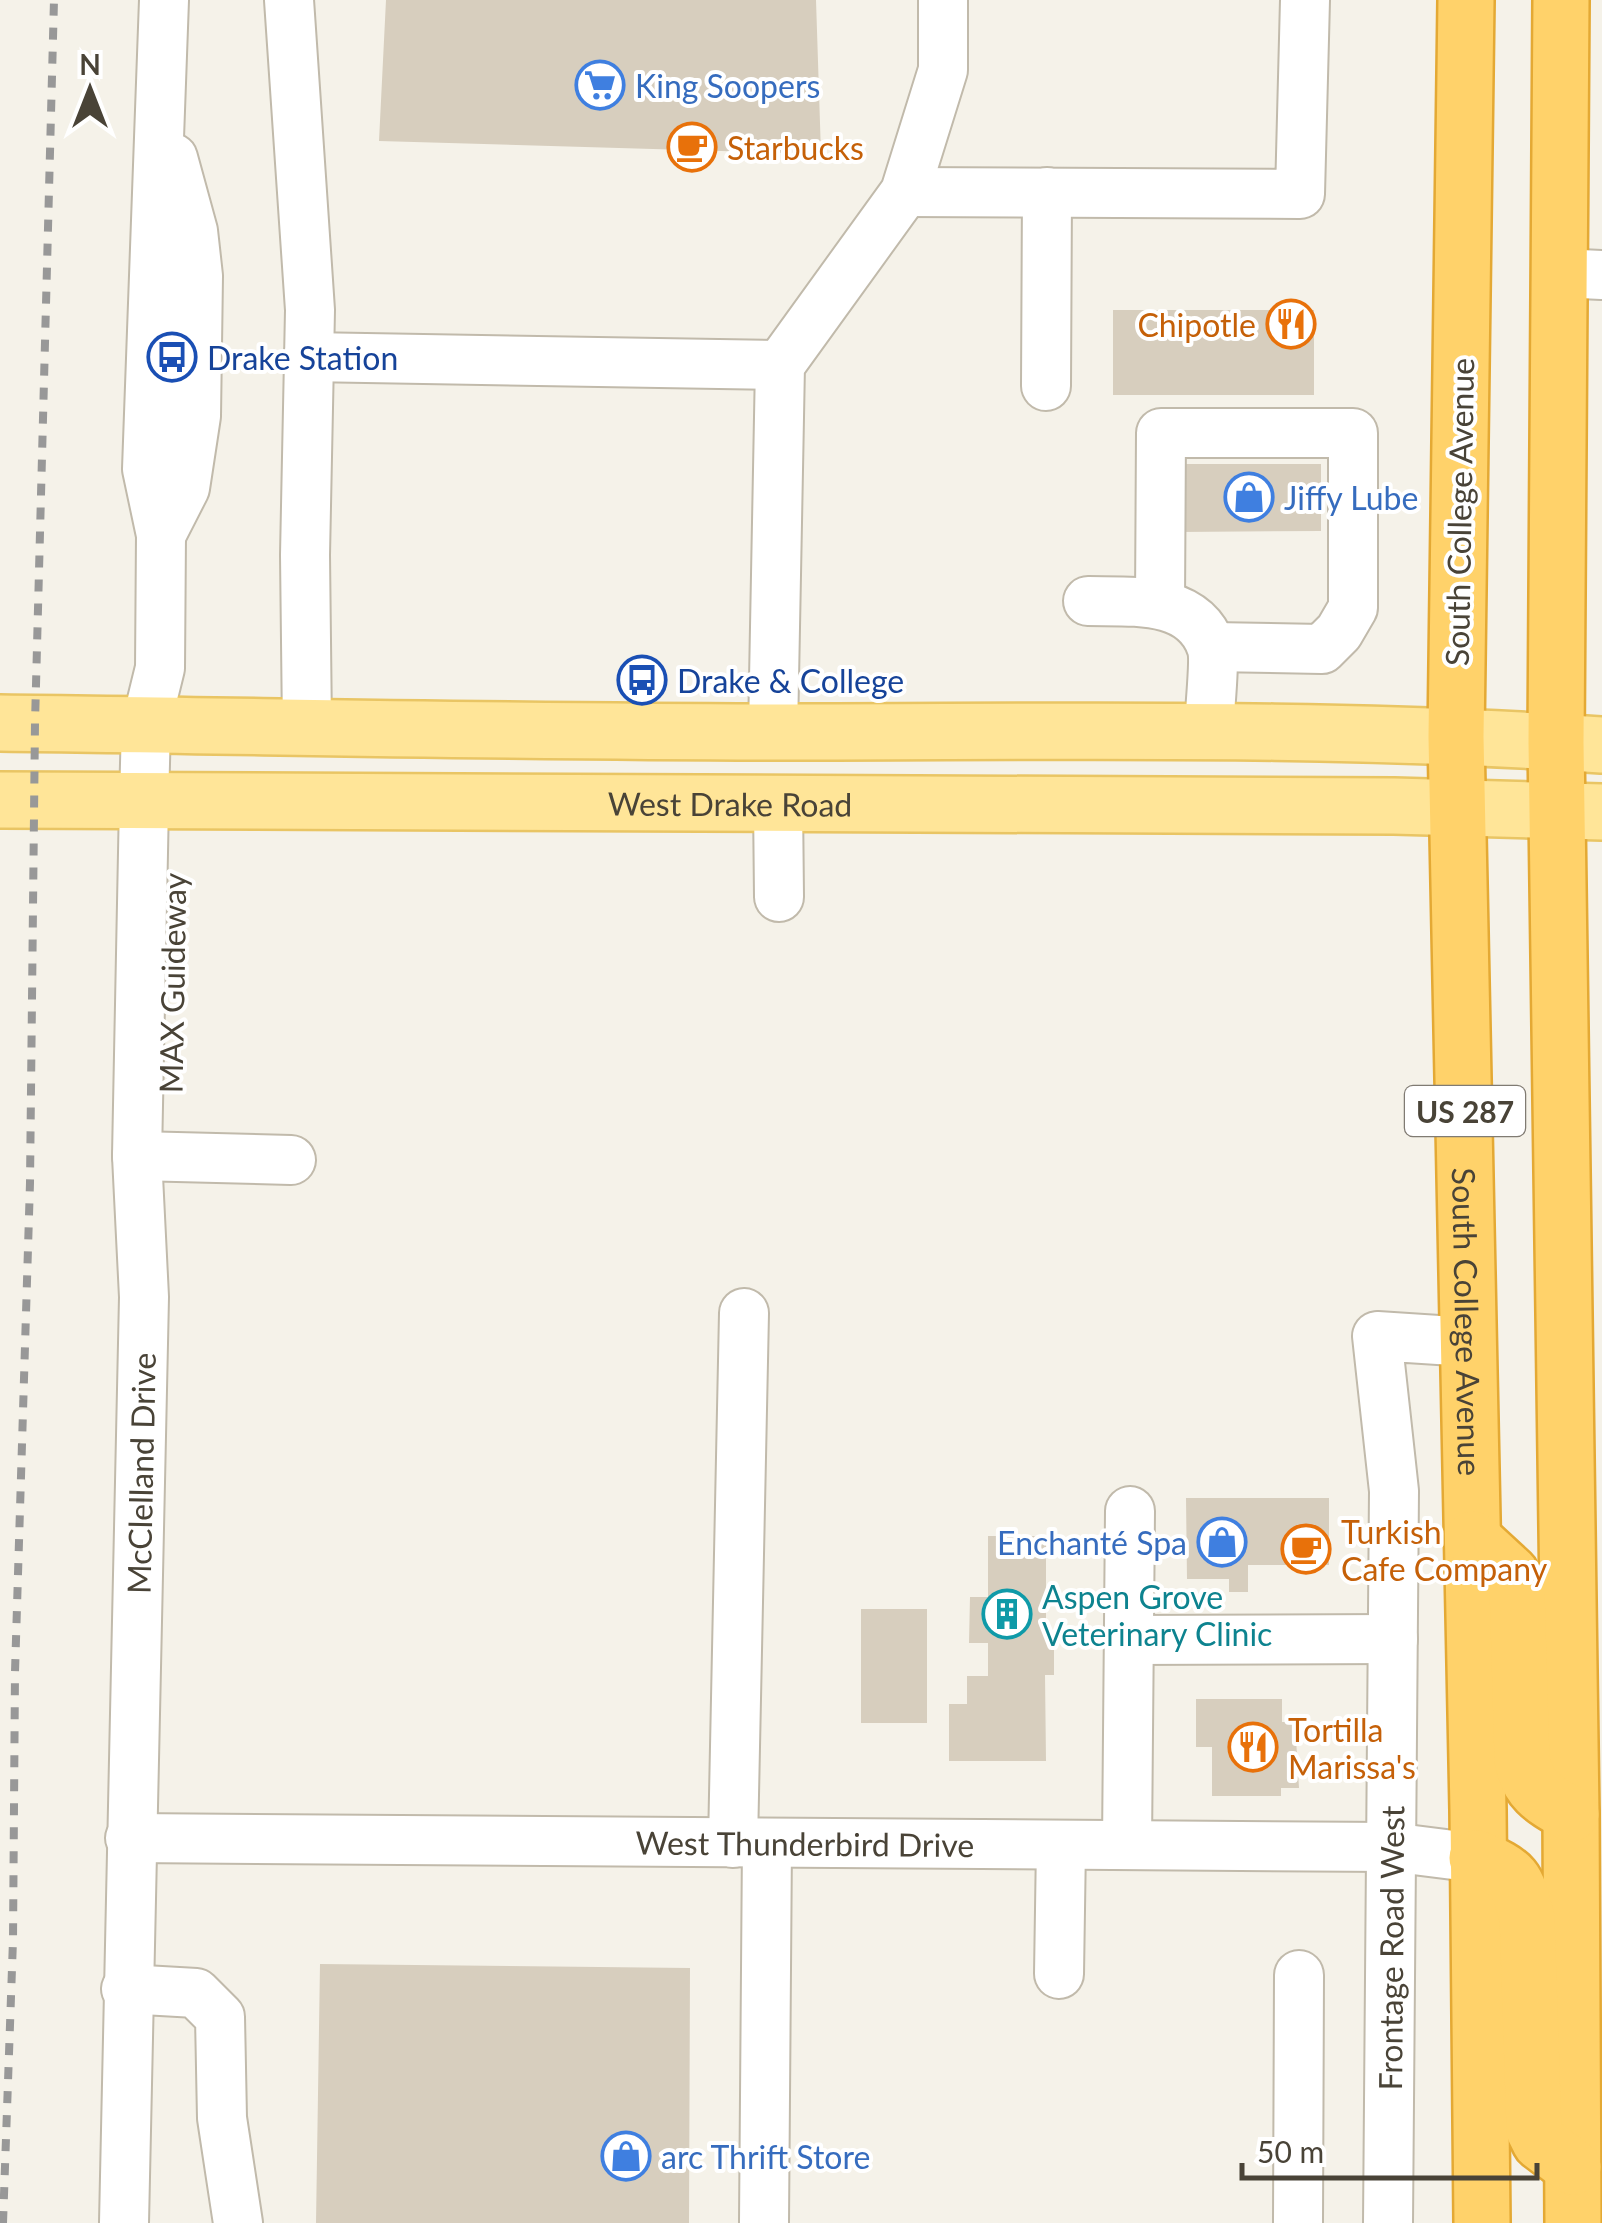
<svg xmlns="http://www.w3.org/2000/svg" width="1602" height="2223" viewBox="0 0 1602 2223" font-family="Lato,sans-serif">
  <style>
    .building { fill: #d7cebe }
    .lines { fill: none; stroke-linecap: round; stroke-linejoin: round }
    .minor-casing { stroke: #c1baab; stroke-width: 52 }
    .major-casing { stroke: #e9c564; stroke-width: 60 }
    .highway-casing { stroke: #e4a934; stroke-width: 60 }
    .minor { stroke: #fff; stroke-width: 48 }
    .major { stroke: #ffe598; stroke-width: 55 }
    .highway { stroke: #ffd26a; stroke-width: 55 }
    .rail { stroke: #989898; stroke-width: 8; stroke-dasharray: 12 12; stroke-linecap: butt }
    .labels { text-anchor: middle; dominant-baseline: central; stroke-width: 8; stroke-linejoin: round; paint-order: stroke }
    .shield { fill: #fff; stroke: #807b73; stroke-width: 2.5 }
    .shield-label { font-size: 30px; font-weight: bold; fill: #494337 }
    .shop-label { font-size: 32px; fill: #366cbe; stroke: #fff; text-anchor: start }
    .food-label { font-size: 32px; fill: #c56008; stroke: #fff; text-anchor: start }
    .transit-label { font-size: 32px; fill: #164399; stroke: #fff; text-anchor: start }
    .street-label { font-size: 32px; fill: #494337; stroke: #fff }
    .culture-label { font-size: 32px; fill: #0d838f; stroke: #fff; text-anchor: start }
  </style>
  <rect width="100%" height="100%" fill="#f5f2e9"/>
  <path class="building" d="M386,0H816L821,154L379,141Z
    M1113,310H1314V395H1113Z
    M1178,464H1321V531L1178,532Z
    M1186,1498H1329V1565H1248V1592H1229V1579H1187Z
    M988,1536H1046V1632H1054V1675H1045L1046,1761H949V1704H967V1676H988V1643H969L970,1597H988Z
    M861,1609H927V1723H861Z
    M1196,1699H1282V1722H1295L1299,1788H1281V1796H1212V1747H1196Z
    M320,1964L690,1968L689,2223H316Z"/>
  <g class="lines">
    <g class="minor-casing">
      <g id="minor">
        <path d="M289,0L310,310L305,555L307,727"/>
        <path d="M905,192L1300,194L1305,0"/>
        <path d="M1560,273L1602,275"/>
        <path d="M308,357L780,365"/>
        <path d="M1046,386L1047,192"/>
        <path d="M161,535L185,488L196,416L198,276L193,231L173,158"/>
        <path d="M1088,601C1130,602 1193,595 1211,646C1216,659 1209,714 1209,731"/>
        <path d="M1160,602L1161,433H1353V608L1339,632L1322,649L1212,647"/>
        <path d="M773,732L780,365L905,192L943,70V0"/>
        <path d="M778,803L779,897"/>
        <path d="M137,1156L291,1160"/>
        <path d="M1129,1640L1393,1639"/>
        <path id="s1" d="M130,1838L1390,1847L1477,1858"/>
        <path d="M733,1843L744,1313"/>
        <path d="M1127,1845L1130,1511"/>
        <path d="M1059,1974L1061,1845"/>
        <path d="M126,1989L196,1993L220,2017L222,2118L238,2223"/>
        <path id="s2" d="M124,2223L144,1297L137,1156L144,802L146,725L160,668L161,535L147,469L164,0"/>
        <path d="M764,2223L767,1843"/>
        <path d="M1298,2223L1299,1975"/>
        <path id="s3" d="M1388,2223L1394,1491L1377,1336L1469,1342"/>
      </g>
    </g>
    <g class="major-casing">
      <g id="major">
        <path d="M0,723C263,726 526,732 789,732C1060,732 1332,726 1602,745"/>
        <path id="s4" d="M0,800L1394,806L1602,812"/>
      </g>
    </g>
    <g class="highway-casing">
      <g id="highway">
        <path id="s5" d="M1466,0L1456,737L1478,1810L1482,2223"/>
        <path d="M1561,0L1556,742L1571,1814L1573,2223"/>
        <path d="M1473,1539L1511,1574L1517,1588L1522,1760C1528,1791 1545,1799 1571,1814"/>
        <path d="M1477,1858C1516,1875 1516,1877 1527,1918L1534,2130L1540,2142L1573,2167"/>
      </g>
    </g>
    <use href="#minor" class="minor"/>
    <use href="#major" class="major"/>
    <use href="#highway" class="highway"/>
    <path class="rail" d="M3,2223L13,1940L15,1672L30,1183L35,723L54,0"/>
  </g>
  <defs>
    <g id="supermarket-ring" transform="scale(2.5)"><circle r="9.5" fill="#fff" stroke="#3f7fe0" stroke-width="1.5"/><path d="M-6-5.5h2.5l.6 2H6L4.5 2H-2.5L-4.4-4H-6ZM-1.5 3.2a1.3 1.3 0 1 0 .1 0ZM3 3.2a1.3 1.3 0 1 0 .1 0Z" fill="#3f7fe0"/></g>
    <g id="cafe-ring" transform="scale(2.5)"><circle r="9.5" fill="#fff" stroke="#e8710a" stroke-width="1.5"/><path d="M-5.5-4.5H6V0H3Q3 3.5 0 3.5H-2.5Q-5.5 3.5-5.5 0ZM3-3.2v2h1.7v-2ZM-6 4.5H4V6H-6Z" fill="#e8710a"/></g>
    <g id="restaurant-ring" transform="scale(2.5)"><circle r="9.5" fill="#fff" stroke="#e8710a" stroke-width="1.5"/><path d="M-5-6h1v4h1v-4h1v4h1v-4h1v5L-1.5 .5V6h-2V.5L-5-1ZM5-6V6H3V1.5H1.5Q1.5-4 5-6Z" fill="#e8710a"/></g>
    <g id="bus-ring" transform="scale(2.5)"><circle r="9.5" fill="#fff" stroke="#1a4fb4" stroke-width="1.5"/><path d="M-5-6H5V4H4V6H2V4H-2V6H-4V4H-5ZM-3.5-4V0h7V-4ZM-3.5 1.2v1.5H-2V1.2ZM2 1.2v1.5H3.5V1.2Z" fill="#1a4fb4"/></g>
    <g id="shop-ring" transform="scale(2.5)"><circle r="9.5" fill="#fff" stroke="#3f7fe0" stroke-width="1.5"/><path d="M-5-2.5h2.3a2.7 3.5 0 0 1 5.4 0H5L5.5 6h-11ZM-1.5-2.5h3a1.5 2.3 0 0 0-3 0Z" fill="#3f7fe0"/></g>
    <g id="building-ring" transform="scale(2.5)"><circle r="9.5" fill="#fff" stroke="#0f9aa8" stroke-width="1.5"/><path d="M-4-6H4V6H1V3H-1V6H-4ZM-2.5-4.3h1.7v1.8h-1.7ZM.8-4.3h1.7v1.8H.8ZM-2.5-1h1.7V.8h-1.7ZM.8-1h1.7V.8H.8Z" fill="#0f9aa8"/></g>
  </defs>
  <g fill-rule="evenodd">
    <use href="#supermarket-ring" x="600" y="85"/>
    <use href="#cafe-ring" x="692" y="147"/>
    <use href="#restaurant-ring" x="1291" y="324"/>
    <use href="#bus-ring" x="172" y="357"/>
    <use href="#shop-ring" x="1249" y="497"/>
    <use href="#bus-ring" x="642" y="680"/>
    <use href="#shop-ring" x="1222" y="1542"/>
    <use href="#cafe-ring" x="1306" y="1549"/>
    <use href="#building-ring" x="1007" y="1614"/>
    <use href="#restaurant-ring" x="1253" y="1747"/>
    <use href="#shop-ring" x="626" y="2156"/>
  </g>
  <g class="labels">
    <rect class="shield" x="1405" y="1086" width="120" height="50" rx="8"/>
    <g class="shield-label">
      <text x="1465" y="1111">US 287</text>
    </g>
    <g class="shop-label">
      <text x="635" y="85">King Soopers</text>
      <text x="1284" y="497">Jiffy Lube</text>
      <text x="1187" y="1542" text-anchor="end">Enchanté Spa</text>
      <text x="661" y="2156">arc Thrift Store</text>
    </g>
    <g class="food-label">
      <text x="727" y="147">Starbucks</text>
      <text x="1256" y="324" text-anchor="end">Chipotle</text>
      <text x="1341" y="1531">Turkish<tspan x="1341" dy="37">Cafe Company</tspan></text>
      <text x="1288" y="1729">Tortilla<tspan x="1288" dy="37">Marissa's</tspan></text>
    </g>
    <g class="transit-label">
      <text x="207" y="357">Drake Station</text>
      <text x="677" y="680">Drake &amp; College</text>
    </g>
    <g class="street-label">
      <text transform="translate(1459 512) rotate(-89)">South College Avenue</text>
      <text stroke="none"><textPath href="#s4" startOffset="730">West Drake Road</textPath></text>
      <text transform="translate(172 983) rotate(-89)">MAX Guideway</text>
      <text stroke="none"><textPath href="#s5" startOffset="1322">South College Avenue</textPath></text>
      <text stroke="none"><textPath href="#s2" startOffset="750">McClelland Drive</textPath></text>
      <text stroke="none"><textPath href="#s1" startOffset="675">West Thunderbird Drive</textPath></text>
      <text stroke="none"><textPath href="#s3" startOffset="275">Frontage Road West</textPath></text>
    </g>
    <g class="culture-label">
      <text x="1042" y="1596">Aspen Grove<tspan x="1042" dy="37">Veterinary Clinic</tspan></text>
    </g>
  </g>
  <g transform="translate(90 90)" stroke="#ffffff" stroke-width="8" paint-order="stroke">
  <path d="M0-8L18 38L0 25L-18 38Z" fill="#494337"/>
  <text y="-15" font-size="28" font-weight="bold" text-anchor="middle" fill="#494337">N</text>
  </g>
  <path d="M1242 2163v15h295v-15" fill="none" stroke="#494337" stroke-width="5"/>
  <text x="1257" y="2163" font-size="30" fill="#494337" stroke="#ffffff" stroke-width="8" paint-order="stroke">50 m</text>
</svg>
